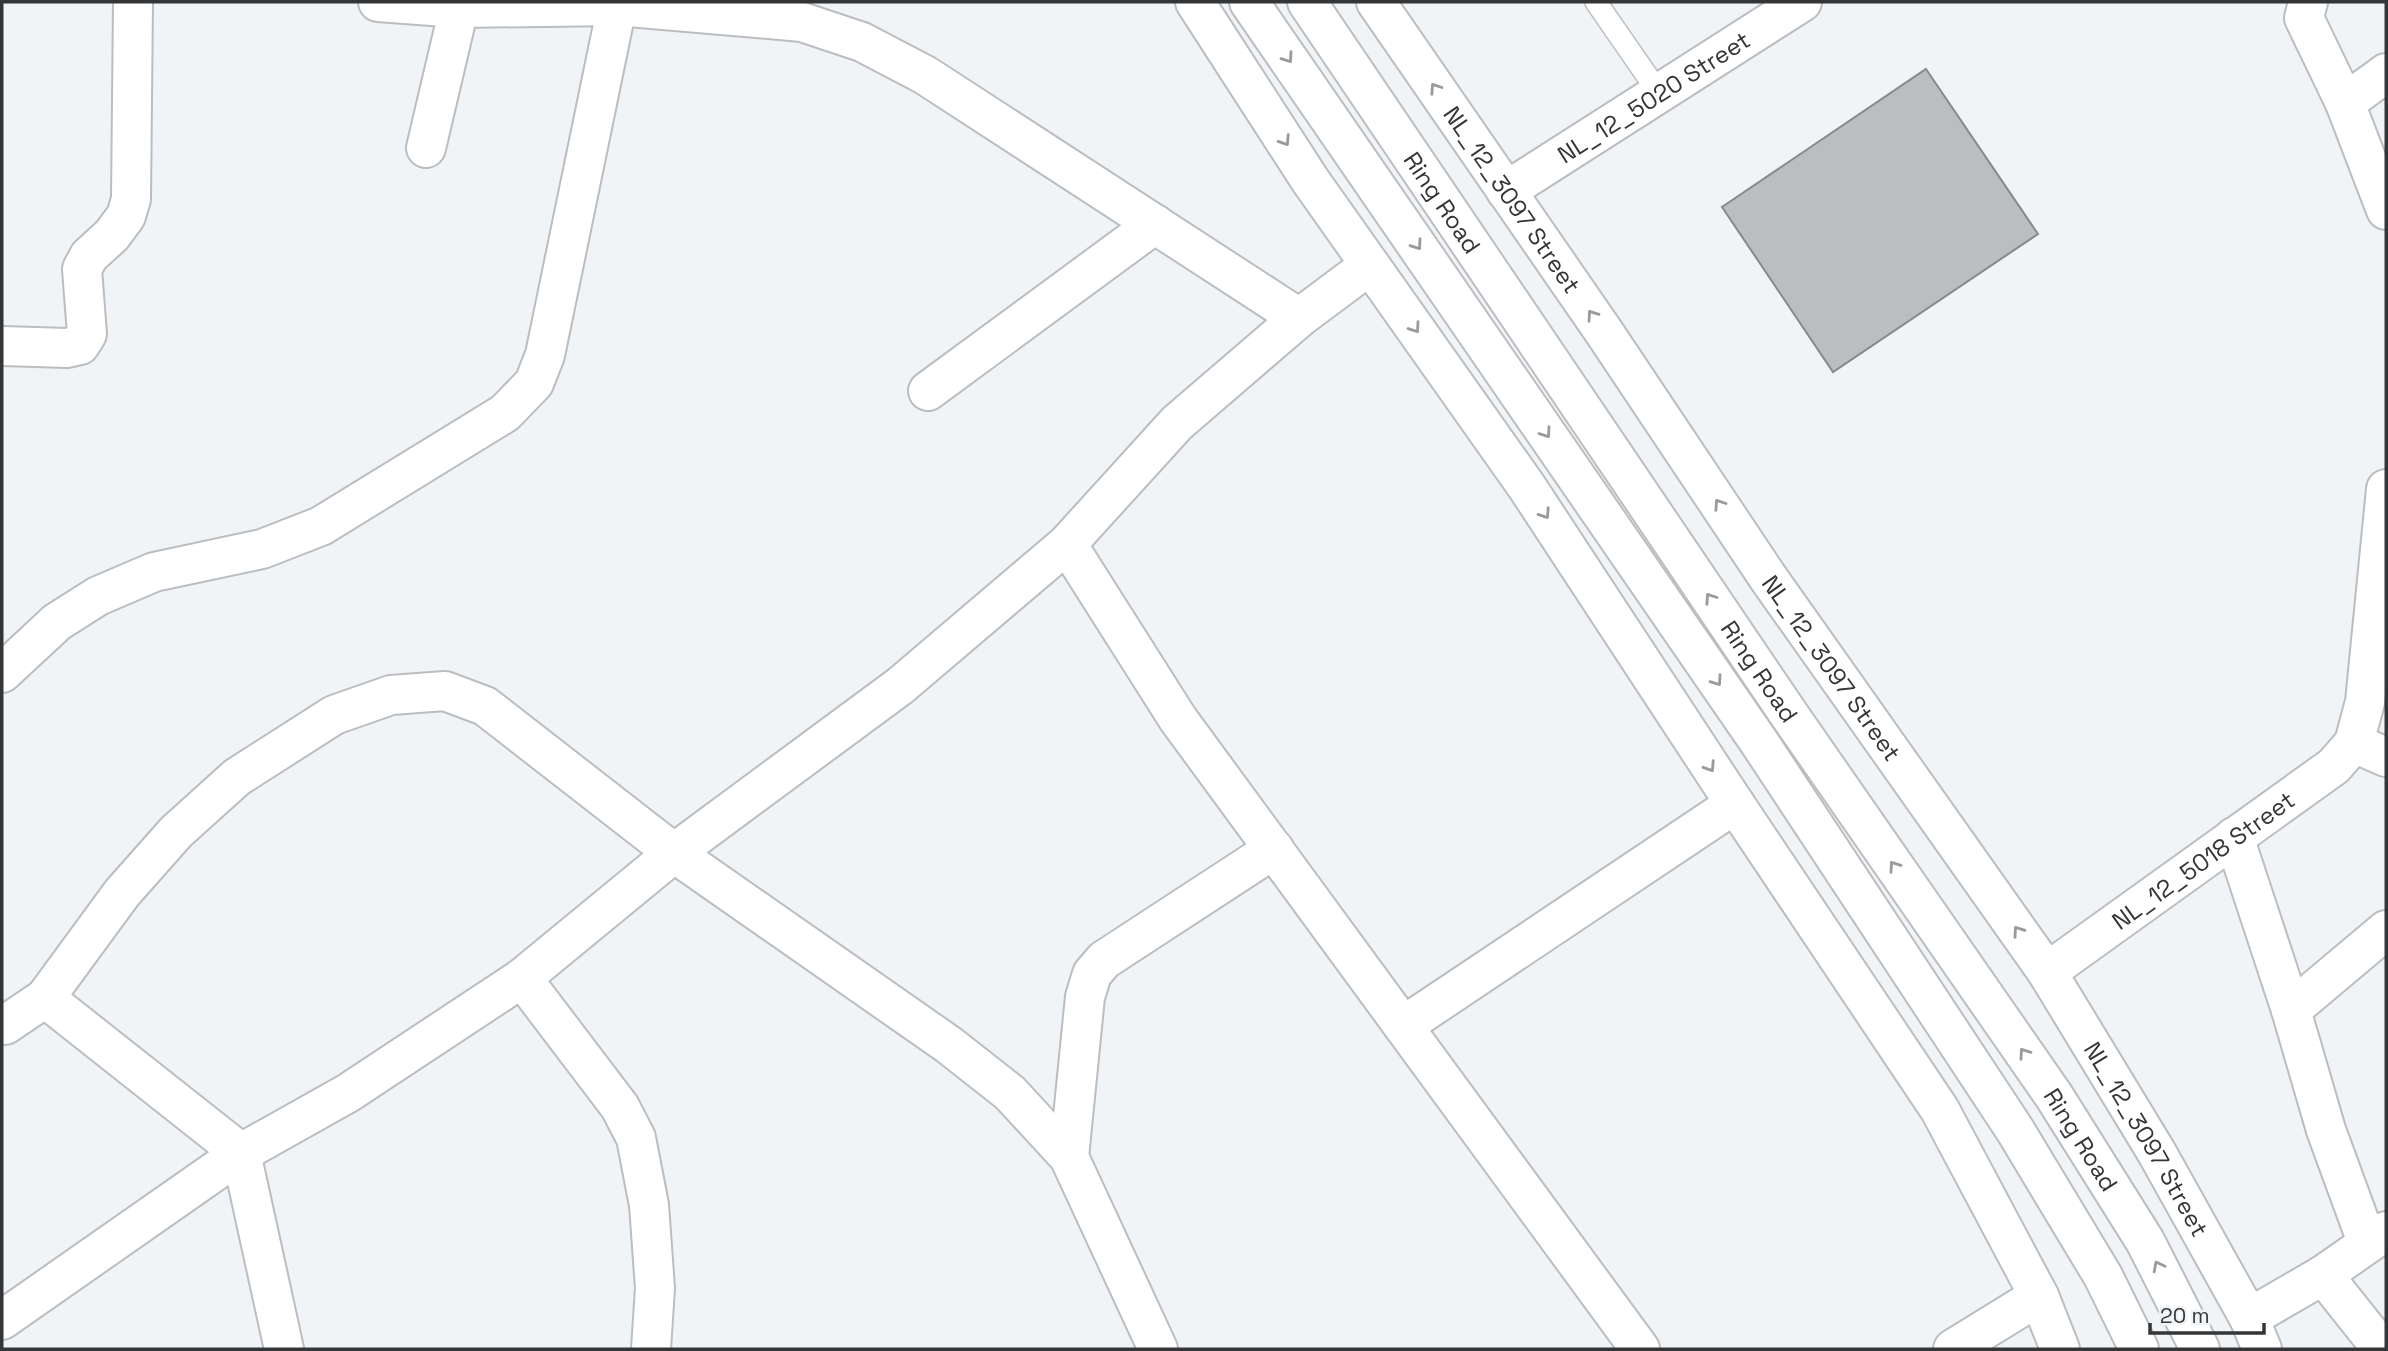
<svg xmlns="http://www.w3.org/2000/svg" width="2388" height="1351" viewBox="0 0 2388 1351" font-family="'Space Grotesk',sans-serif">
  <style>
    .building { fill: #bbbdc0; stroke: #87898b; stroke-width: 2 }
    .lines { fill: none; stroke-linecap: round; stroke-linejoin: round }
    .lane-casing { stroke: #bbbdc0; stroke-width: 24 }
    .street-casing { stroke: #bbbdc0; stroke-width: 42 }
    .primary-casing { stroke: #bbbdc0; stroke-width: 42 }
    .highway-casing { stroke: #bbbdc0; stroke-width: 42 }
    .lane { stroke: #fff; stroke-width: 21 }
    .street { stroke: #fff; stroke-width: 38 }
    .primary { stroke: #fff; stroke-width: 38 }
    .highway { stroke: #fff; stroke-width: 38 }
    .oneway { stroke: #9a9a9a }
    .labels { text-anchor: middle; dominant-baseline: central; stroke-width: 6; stroke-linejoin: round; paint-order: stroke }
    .street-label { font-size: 24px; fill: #343536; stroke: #f1f4f6 }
  </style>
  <rect width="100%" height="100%" fill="#f1f4f6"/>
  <path class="building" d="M1926,69L2038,234L1833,372L1722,207Z"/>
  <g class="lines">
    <g class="lane-casing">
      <path id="lane" d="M1596,2L1659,93"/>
    </g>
    <g class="street-casing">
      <g id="street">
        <path d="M378,2L459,8L617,6L802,22L862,42L925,75L1299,318"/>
        <path d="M2308,2L2304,18L2345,103L2386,210"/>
        <path d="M2345,103L2386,73"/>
        <path d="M426,148L459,8"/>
        <path id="s1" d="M1506,191L1802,2"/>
        <path d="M2,346L67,348L80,345L87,334L82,269L89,256L112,235L126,216L131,199L133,2"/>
        <path d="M928,391L1155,224"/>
        <path d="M1067,544L1178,719L1640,1349"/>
        <path d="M2,673L57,622L98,596L154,572L262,549L321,526L505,413L534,383L545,355L617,6"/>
        <path d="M2354,743L2386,757"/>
        <path d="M2234,837L2291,1010"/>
        <path id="s2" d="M2047,972L2334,766L2354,743L2365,702L2386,489"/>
        <path d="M522,978L620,1107L636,1138L649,1205L655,1288L651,1349"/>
        <path d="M45,998L241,1153L284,1349"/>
        <path d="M5,1025L45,998L122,893L176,832L237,777L334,715L391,695L445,691L485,706L674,853L949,1045L1010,1093L1069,1157L1158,1349"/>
        <path d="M1403,1026L1735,804"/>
        <path d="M1069,1157L1085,997L1092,974L1104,960L1274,849"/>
        <path d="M2367,1242L2326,1130L2291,1010L2386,930"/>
        <path d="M2323,1275L2382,1349"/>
        <path d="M2249,1318L2323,1275L2386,1231"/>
        <path d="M2,1320L241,1153L348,1093L522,978L674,853L900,686L1067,544L1177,423L1299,318L1370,265"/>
        <path d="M1953,1349L2039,1296"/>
      </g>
    </g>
    <g class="primary-casing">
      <g id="primary">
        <path d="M1195,2L1310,180L1527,487L1735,804L1940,1110L2039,1296L2060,1349"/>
        <path id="s3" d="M1376,2L1604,332L1769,579L2047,972L2157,1153L2249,1318L2262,1349"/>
      </g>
    </g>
    <g class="highway-casing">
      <g id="highway">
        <path d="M1249,2L1759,742L2015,1130L2103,1276L2139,1349"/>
        <path id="s4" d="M1307,2L1788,713L2054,1096L2145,1241L2200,1349"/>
      </g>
    </g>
    <use href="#lane" class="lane"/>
    <use href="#street" class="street"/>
    <use href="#primary" class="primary"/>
    <use href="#highway" class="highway"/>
  </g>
  <defs><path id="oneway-chevron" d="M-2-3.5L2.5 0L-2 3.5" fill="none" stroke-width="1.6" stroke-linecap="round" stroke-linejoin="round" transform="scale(1.75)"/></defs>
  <g class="oneway">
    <use href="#oneway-chevron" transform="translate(1288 58) rotate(55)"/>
    <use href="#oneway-chevron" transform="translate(1435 88) rotate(-124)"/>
    <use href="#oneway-chevron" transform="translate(1285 141) rotate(57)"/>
    <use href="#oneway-chevron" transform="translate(1417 245) rotate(55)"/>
    <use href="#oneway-chevron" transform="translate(1592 315) rotate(-125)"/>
    <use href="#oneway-chevron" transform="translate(1415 328) rotate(55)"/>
    <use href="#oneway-chevron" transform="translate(1546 433) rotate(55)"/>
    <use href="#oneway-chevron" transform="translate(1719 504) rotate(-124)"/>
    <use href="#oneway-chevron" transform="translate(1545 514) rotate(57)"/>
    <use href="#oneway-chevron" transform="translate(1710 598) rotate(-124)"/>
    <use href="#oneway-chevron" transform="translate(1717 681) rotate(55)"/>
    <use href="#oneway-chevron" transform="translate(1710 767) rotate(57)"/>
    <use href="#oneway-chevron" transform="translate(1894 866) rotate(-125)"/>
    <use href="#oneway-chevron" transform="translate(2018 931) rotate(-125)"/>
    <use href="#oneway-chevron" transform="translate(2024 1053) rotate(-125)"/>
    <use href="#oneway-chevron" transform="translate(2158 1266) rotate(-117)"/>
  </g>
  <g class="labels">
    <g class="street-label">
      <text stroke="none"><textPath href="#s1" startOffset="175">NL_12_5020 Street</textPath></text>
      <text stroke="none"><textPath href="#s3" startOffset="240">NL_12_3097 Street</textPath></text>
      <text stroke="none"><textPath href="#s4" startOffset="242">Ring Road</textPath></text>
      <text stroke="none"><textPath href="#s3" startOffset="807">NL_12_3097 Street</textPath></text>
      <text stroke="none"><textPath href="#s4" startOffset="808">Ring Road</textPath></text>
      <text stroke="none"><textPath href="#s2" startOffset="192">NL_12_5018 Street</textPath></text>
      <text stroke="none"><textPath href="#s4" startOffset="1376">Ring Road</textPath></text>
      <text stroke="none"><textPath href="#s3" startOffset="1374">NL_12_3097 Street</textPath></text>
    </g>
  </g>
  <rect width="2388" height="1351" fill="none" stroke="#343536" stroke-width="7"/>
  <path d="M2150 1323v10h114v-10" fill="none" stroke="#343536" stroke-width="3.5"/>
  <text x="2160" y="1323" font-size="21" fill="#343536" stroke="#f1f4f6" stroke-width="5" paint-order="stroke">20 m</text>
</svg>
